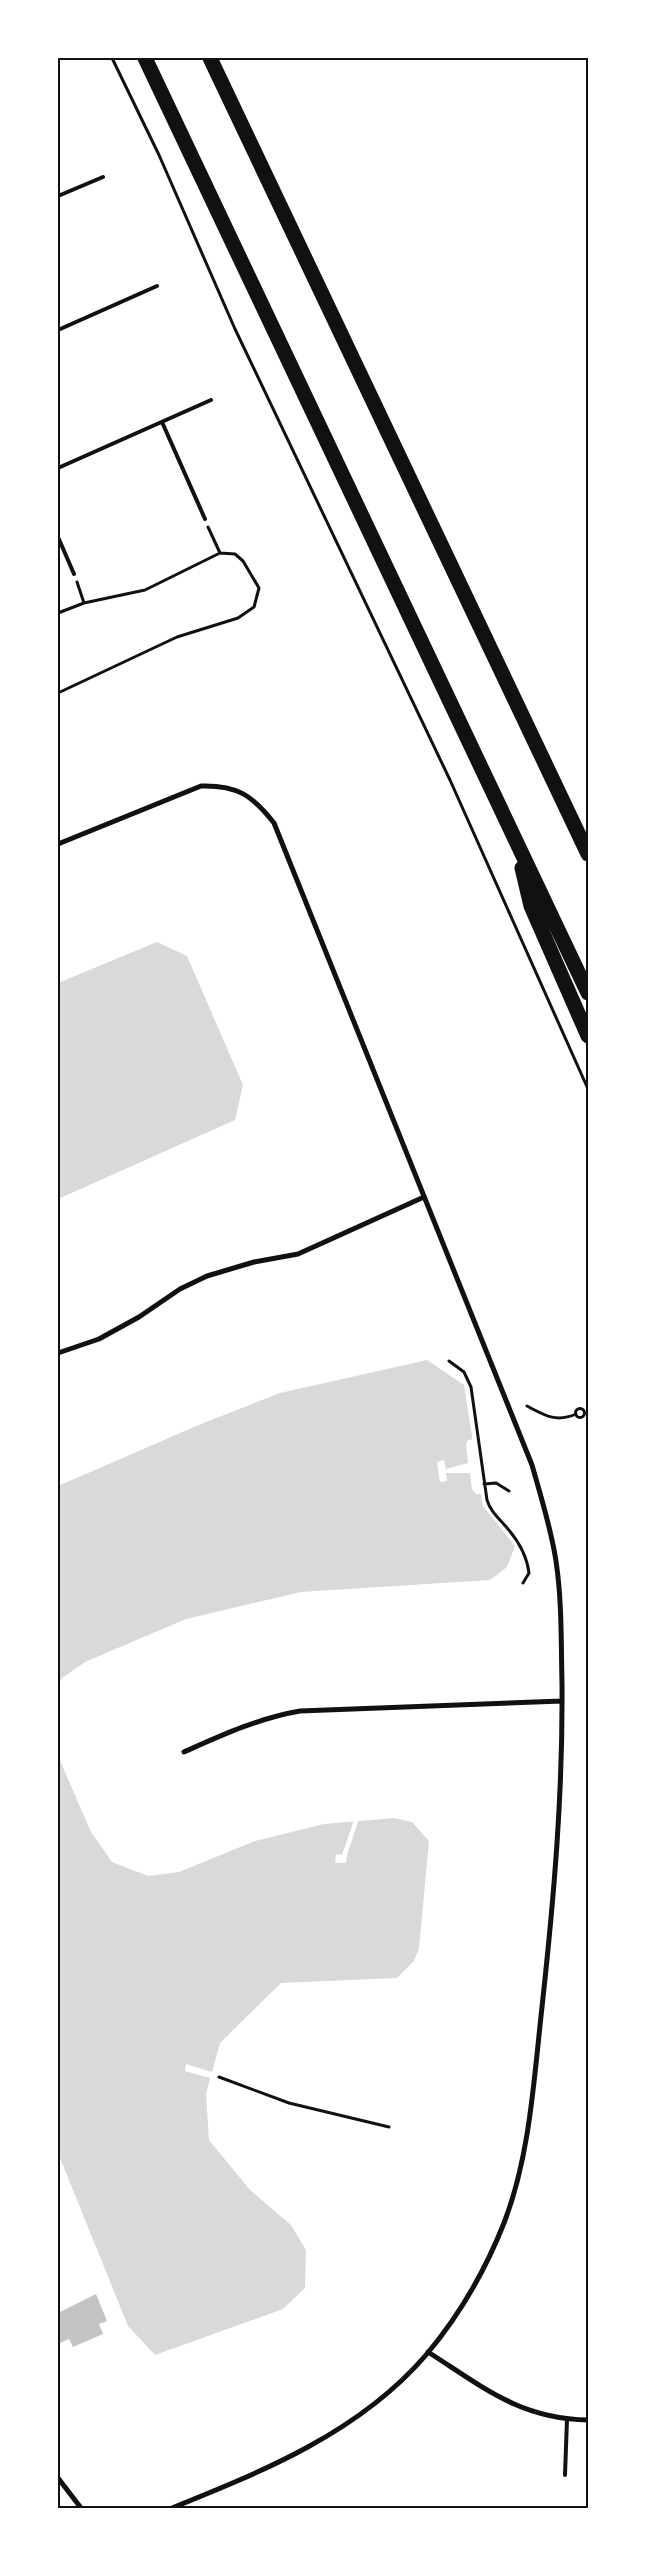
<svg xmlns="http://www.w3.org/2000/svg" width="646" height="2566" viewBox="0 0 646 2566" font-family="Jost,sans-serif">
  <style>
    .water { fill: #d9d9d9 }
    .pier { fill: #fff }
    .building { fill: #c4c4c4 }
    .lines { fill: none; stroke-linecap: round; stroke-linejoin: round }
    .path { stroke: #111; stroke-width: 3 }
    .service { stroke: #111; stroke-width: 4 }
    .minor { stroke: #111; stroke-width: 5 }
    .motorway { stroke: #111; stroke-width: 15 }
    .neatline { fill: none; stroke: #111; stroke-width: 2 }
  </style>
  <rect width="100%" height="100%" fill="#fff"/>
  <path class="water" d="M157,942L187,956L243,1085L235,1120L58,1199V983Z
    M427,1360L464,1385L483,1506L515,1546L507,1567L490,1580L301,1592L186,1619L85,1662L62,1678L58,1686V1486L201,1424L280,1393Z
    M58,1756L91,1832L112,1862L148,1876L179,1872L255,1841L324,1824L394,1818L412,1822L429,1841L419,1948L414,1961L397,1978L281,1983L220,2043L206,2094L209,2140L250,2190L291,2225L306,2250L305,2288L283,2309L155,2355L128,2326L58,2153Z"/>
  <path class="pier" d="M475,1439L483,1494H476L472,1489L470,1473H446L447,1481L440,1482L437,1462L444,1460L446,1469L468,1463L466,1444L468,1440Z
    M359,1819L347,1855L346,1863H335L336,1854L342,1855L354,1820Z
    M186,2064L215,2073L213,2079L185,2071Z"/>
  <path class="building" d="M96,2294L107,2321L99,2324L103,2334L73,2347L69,2339L58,2344V2313Z"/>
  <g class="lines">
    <path class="path" d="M112,58L159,155L235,329L450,780L588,1089
      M208,527L220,553
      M77,582L84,603
      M58,613L84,603L145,590L220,553L235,554L243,561L259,588L254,607L238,618L177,637L58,693
      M449,1361L464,1372L471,1387L487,1500C491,1513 500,1519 508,1529C519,1542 527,1556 529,1573L523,1583
      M527,1406C544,1415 556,1423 576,1414
      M575.5 1413a4.5 4.5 0 1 1 9 0a4.5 4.5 0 1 1-9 0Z
      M484,1484L496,1483L509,1491
      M219,2077L289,2103L389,2127"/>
    <path class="service" d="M58,196L103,177
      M58,330L157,286
      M162,422L205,519
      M58,468L211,400
      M58,537L74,574
      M565,2475L567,2419"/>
    <path class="minor" d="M58,844L201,786C237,785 252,795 274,823L532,1465C541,1497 551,1528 556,1561C562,1601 561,1642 562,1683C563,1793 554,1897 542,2007C534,2078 530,2156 504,2223C485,2271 459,2316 426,2355C360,2432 264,2471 172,2508
      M58,1353L99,1339L139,1317L180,1289L207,1276L254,1262L298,1254L424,1197
      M184,1752C222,1735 259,1718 300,1711L562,1701
      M428,2352C483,2387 520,2419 588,2420
      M58,2478L81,2508"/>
    <path class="motorway" d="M145,58L588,993
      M210,58L588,854
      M522,868L531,906L588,1036"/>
  </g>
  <rect width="646" height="2566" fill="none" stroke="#ffffff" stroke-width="118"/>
  <rect x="59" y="59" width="528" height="2448" class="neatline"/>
</svg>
